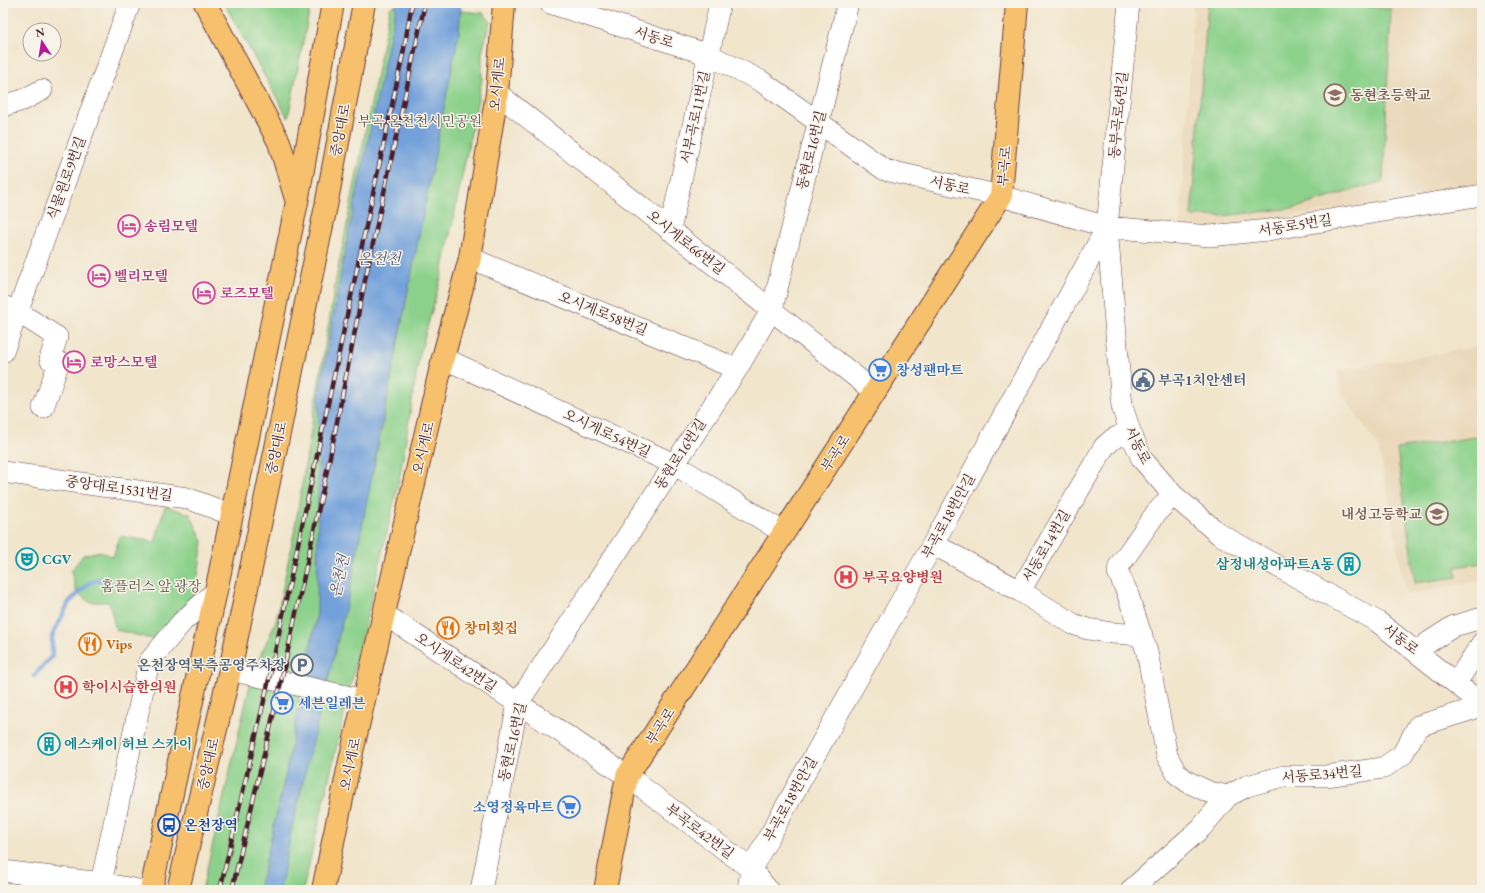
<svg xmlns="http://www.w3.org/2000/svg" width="1485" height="893" viewBox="0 0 1485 893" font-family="'EB Garamond','Noto Serif KR',serif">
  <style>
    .built { fill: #ead8ba }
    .green { fill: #8cd18b; stroke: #6b785b }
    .water { fill: #72a0da; stroke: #5e6082 }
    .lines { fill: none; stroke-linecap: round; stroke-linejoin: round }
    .stream { stroke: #72a0da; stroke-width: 4.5 }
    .minor-casing { stroke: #633d43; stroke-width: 22 }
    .major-casing { stroke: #633d43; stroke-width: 24 }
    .minor { stroke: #fff; stroke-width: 21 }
    .major { stroke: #f7c06c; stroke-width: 22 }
    .rail-casing { stroke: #4a1f2b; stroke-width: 4.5 }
    .rail { stroke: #f7f3e8; stroke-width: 3; stroke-dasharray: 9; stroke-linecap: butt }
    .labels { text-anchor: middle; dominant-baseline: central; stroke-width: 3; stroke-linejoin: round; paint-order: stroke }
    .street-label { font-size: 14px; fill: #4a1f2b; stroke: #f7f3e8 }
    .education-label { font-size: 14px; font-weight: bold; fill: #785e54; stroke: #f7f3e8; text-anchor: start }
    .park-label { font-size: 14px; fill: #5e5448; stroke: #f7f3e8 }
    .hotel-label { font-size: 14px; font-weight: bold; fill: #b23c85; stroke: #f7f3e8; text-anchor: start }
    .shop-label { font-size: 14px; font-weight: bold; fill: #366cbe; stroke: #f7f3e8; text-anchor: start }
    .service-label { font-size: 14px; font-weight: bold; fill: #4e5e75; stroke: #f7f3e8; text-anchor: start }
    .culture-label { font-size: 14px; font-weight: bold; fill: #0d838f; stroke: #f7f3e8; text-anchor: start }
    .health-label { font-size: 14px; font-weight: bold; fill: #be3a42; stroke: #f7f3e8; text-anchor: start }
    .food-label { font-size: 14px; font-weight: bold; fill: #c56008; stroke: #f7f3e8; text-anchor: start }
    .transit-label { font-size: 14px; font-weight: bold; fill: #164399; stroke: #f7f3e8; text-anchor: start }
    .water-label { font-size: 15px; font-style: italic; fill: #5a5371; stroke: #f7f3e8 }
  </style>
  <rect width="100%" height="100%" fill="#f7f3e8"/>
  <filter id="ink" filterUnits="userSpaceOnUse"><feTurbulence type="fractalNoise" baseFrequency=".025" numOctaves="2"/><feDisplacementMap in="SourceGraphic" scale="8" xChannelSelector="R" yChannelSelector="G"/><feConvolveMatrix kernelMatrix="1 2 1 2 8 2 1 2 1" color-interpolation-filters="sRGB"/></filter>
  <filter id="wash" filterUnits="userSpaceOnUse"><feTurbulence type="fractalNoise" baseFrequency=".012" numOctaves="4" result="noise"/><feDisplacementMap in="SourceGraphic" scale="16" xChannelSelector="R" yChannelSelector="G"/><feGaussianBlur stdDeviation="0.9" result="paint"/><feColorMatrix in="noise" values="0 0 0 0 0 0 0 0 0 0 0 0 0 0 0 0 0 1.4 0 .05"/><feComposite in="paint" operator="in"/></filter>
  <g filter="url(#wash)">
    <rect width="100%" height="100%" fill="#f1e5cc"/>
    <path class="built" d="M1194,3H1482V187L1211,229L1180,224Z
      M1482,346V580L1406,595L1379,448L1342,393L1337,371Z"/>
    <path class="green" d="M224,3H311L288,118Z
      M1208,3H1332L1391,9L1383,181L1295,208L1222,216H1191Z
      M396,5L483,13L490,21L482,53V79L442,274L419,357L400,476L303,890H202L253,672L276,621L294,533L336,279L390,8Z
      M1482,436V563L1456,567L1457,577L1415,583L1397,449Z
      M165,506L190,514L203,541L193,609L156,640L116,630L109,602H89L76,591L71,571L83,555L100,551L113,557L120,536L155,542Z"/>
    <path class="water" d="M397,3H461L459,32L348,598L291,831L280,890H259L285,777L317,613L319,394L347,240Z"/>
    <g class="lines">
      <path class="stream" d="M34,676L52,656V636L69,602L89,583L102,579"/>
    </g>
  </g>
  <g filter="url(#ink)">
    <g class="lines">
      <g class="minor-casing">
        <path id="minor" d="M550,3L709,55L761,81L885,170L1001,196L1107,227L1122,406L1130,431L1142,459L1173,495L1219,534L1378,622L1482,704
          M497,93L875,392
          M3,106L23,100L42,90
          M1107,227L1210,236L1268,230L1482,195
          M670,230L720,3
          M470,258L737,369
          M3,306L18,312L57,337L50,359L59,362L43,408
          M3,352L130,3
          M443,358L674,464L784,533
          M3,472L187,498L232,515
          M1173,495L1156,513L1119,566L1118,572L1127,592L1147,652L1167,756L1177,774L1188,782L1209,792L1228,796
          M933,544L1020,591L1073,624L1088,629L1112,633L1142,635
          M1020,591L1104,447L1113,439L1130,431
          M384,614L627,776L751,869L768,890
          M1417,652L1429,642L1454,626L1482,618
          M230,670L364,700
          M1456,683L1482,643
          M3,871L101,883L139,890
          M101,883L149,662L182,622L216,591
          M481,890L518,703L737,369L772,309L848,3
          M748,890L751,869L933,544L1107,227L1129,3
          M1131,890L1201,828L1228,796L1247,786L1284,776H1326L1383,768L1402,755L1418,726L1470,710L1481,702"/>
      </g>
      <g class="major-casing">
        <path id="major" d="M205,3L279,142L296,199
          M151,890L216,591L297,202L333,3
          M178,890L230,670L326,206L364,3
          M323,890L349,765L443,358L470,258L497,93L504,3
          M605,890L627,776L1001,196L1017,3"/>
      </g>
      <use href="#minor" class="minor"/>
      <use href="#major" class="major"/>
      <g class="rail-casing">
        <path id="rail" d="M220,890L270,675L404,49L412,3
          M232,890L281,682L331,452L364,285L425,3"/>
      </g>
      <use href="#rail" class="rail"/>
    </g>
  </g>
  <defs>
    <g id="school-ring" transform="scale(1.15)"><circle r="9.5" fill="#f7f3e8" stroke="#8d6e63" stroke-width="1.5"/><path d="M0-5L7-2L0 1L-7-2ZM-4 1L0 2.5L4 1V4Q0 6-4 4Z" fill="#8d6e63"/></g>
    <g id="hotel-ring" transform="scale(1.15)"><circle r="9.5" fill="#f7f3e8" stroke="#d1479c" stroke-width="1.5"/><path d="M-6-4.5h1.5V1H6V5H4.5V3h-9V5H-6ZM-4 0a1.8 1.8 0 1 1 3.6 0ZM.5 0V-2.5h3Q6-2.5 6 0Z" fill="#d1479c"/></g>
    <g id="supermarket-ring" transform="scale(1.15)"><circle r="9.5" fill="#f7f3e8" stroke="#3f7fe0" stroke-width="1.5"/><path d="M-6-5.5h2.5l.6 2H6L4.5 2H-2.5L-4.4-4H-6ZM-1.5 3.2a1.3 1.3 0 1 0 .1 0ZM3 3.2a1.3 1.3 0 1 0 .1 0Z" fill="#3f7fe0"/></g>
    <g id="civic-ring" transform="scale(1.15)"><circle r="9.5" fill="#f7f3e8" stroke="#5c6f8a" stroke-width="1.5"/><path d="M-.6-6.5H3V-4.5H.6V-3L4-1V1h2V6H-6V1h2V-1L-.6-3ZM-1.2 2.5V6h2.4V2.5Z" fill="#5c6f8a"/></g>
    <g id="theatre-ring" transform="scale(1.15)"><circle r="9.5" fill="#f7f3e8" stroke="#0f9aa8" stroke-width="1.5"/><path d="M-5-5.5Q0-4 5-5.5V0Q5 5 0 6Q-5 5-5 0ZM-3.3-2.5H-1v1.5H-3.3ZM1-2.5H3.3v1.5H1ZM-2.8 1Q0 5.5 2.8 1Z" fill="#0f9aa8"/></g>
    <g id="building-ring" transform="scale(1.15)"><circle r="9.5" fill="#f7f3e8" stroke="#0f9aa8" stroke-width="1.5"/><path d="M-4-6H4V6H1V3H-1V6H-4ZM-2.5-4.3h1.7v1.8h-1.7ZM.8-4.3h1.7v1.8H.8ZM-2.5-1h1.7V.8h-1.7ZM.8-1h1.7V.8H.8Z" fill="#0f9aa8"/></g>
    <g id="hospital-ring" transform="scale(1.15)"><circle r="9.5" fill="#f7f3e8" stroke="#e0444e" stroke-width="1.5"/><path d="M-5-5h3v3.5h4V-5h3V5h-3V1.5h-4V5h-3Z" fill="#e0444e"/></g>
    <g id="restaurant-ring" transform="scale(1.15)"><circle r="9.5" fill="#f7f3e8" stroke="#e8710a" stroke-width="1.5"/><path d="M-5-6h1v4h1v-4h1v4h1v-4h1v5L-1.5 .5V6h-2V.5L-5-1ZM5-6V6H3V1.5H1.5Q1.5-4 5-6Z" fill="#e8710a"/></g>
    <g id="parking-ring" transform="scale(1.15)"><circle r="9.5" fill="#f7f3e8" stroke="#5c6f8a" stroke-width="1.5"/><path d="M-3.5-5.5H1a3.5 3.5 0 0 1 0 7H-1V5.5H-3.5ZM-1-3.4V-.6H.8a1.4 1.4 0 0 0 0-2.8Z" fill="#5c6f8a"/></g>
    <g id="bus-ring" transform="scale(1.15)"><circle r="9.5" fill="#f7f3e8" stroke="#1a4fb4" stroke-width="1.5"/><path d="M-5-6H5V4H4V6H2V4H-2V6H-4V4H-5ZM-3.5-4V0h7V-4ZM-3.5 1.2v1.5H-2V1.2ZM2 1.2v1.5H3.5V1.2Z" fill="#1a4fb4"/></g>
  </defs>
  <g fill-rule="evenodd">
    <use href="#school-ring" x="1335" y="95"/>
    <use href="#hotel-ring" x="129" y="226"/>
    <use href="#hotel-ring" x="99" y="276"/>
    <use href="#hotel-ring" x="204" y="293"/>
    <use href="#hotel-ring" x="74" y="362"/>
    <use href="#supermarket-ring" x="880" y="370"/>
    <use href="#civic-ring" x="1143" y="380"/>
    <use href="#school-ring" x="1437" y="514"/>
    <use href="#theatre-ring" x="27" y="559"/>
    <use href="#building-ring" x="1349" y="564"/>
    <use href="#hospital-ring" x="846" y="577"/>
    <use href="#restaurant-ring" x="448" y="628"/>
    <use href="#restaurant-ring" x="90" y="644"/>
    <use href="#parking-ring" x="302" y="665"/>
    <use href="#hospital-ring" x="66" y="687"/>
    <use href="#supermarket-ring" x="282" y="703"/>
    <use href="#building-ring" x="49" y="744"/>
    <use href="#supermarket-ring" x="569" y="807"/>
    <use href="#bus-ring" x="169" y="825"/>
  </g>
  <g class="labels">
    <g class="street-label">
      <text transform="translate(654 37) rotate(18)">서동로</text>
      <text transform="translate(497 84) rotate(-84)">오시게로</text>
      <text transform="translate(1118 115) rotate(-84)">동부곡로6번길</text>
      <text transform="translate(695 117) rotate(-78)">서부곡로11번길</text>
      <text transform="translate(340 130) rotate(-79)">중앙대로</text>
      <text transform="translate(811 150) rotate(-76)">동현로16번길</text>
      <text transform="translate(1004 166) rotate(-85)">부곡로</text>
      <text transform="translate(66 178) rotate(-70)">식물원로9번길</text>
      <text transform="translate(950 185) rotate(13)">서동로</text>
      <text transform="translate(1295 225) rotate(-9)">서동로5번길</text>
      <text transform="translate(686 242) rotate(38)">오시게로66번길</text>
      <text transform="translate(603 313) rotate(22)">오시게로58번길</text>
      <text transform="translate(607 433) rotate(25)">오시게로54번길</text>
      <text transform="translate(1138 445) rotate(63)">서동로</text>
      <text transform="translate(276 448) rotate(-78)">중앙대로</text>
      <text transform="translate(423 448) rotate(-77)">오시게로</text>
      <text transform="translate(835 453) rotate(-57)">부곡로</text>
      <text transform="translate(680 454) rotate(-57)">동현로16번길</text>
      <text transform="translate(119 488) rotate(8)">중앙대로1531번길</text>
      <text transform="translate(948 516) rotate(-61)">부곡로18번안길</text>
      <text transform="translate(1046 546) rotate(-60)">서동로14번길</text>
      <text transform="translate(1401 639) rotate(38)">서동로</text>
      <text transform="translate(456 662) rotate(34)">오시게로42번길</text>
      <text transform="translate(660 726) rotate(-57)">부곡로</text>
      <text transform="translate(512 742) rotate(-77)">동현로16번길</text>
      <text transform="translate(208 764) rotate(-77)">중앙대로</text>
      <text transform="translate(350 764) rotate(-78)">오시게로</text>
      <text transform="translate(1322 774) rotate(-5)">서동로34번길</text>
      <text transform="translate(790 799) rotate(-61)">부곡로18번안길</text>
      <text transform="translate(700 831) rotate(37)">부곡로42번길</text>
    </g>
    <g class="education-label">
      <text x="1350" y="95">동현초등학교</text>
      <text x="1422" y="514" text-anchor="end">내성고등학교</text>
    </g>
    <g class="park-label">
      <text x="420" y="121">부곡 온천천시민공원</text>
      <text x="151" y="586">홈플러스 앞 광장</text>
    </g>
    <g class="hotel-label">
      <text x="144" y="226">송림모텔</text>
      <text x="114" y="276">벨리모텔</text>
      <text x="220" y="293">로즈모텔</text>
      <text x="90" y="362">로망스모텔</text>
    </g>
    <g class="shop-label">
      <text x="896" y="370">창성팬마트</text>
      <text x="298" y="703">세븐일레븐</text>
      <text x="554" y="807" text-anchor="end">소영정육마트</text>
    </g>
    <g class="service-label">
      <text x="1158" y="380">부곡1치안센터</text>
      <text x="286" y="665" text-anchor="end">온천장역북측공영주차장</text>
    </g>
    <g class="culture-label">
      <text x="42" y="559">CGV</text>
      <text x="1334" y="564" text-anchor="end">삼정내성아파트A동</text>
      <text x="64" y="744">에스케이 허브 스카이</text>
    </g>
    <g class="health-label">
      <text x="862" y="577">부곡요양병원</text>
      <text x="82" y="687">학이시습한의원</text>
    </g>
    <g class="food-label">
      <text x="464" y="628">창미횟집</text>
      <text x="106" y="644">Vips</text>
    </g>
    <g class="transit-label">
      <text x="184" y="825">온천장역</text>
    </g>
    <g class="water-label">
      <text x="379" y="258">온천천</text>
      <text transform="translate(339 576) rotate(-78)">온천천</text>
    </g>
  </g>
  <rect width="1485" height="893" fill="none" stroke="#f7f3e8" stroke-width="16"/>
  <g transform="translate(42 42) rotate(348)"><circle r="19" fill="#f7f3e8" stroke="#b29e9c"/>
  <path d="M0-3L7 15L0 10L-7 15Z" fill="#b5179e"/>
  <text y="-6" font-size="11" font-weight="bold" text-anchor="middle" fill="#4a1f2b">N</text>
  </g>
</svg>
